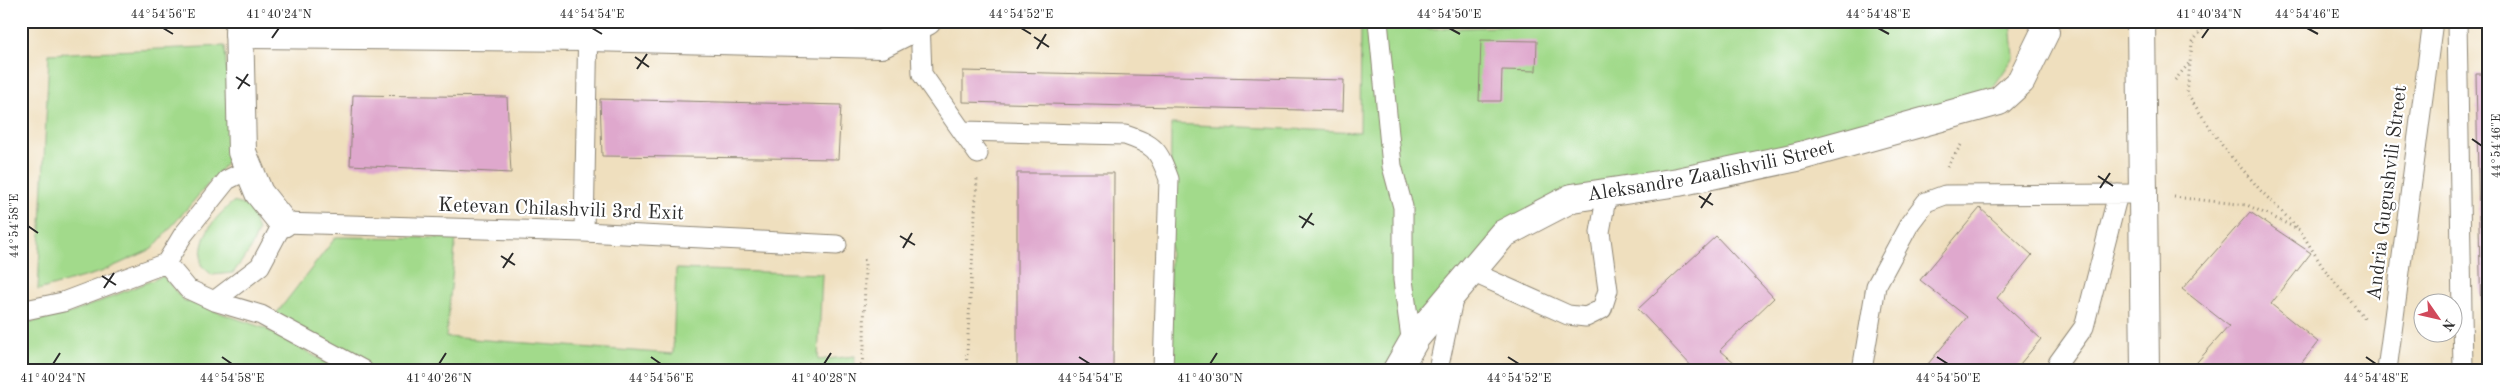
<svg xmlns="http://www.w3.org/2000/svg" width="2510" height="391" viewBox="0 0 2510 391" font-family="'Old Standard TT',serif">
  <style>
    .green { fill: #a2da8b; stroke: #66825b }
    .building { fill: #dfa8cd }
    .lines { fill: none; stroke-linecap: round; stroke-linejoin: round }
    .service-casing { stroke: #8d8574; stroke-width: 21 }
    .minor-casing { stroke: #8d8574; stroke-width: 30 }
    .path { stroke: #8d8574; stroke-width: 3; stroke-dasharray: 1 4; stroke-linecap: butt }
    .service { stroke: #fff; stroke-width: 19 }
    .minor { stroke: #fff; stroke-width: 28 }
    .ticks { fill: none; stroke: #2b2b2b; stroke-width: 2 }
    .labels { text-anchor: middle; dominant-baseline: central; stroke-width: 4.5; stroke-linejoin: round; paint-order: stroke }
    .street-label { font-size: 20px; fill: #2b2b2b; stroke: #fff }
    .neatline { fill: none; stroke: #2b2b2b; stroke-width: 2 }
    .ticks-label { font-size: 12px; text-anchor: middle; fill: #2b2b2b }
  </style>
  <rect width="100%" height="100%" fill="#fff"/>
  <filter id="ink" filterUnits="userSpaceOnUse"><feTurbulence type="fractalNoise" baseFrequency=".02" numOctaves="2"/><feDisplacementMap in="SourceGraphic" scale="10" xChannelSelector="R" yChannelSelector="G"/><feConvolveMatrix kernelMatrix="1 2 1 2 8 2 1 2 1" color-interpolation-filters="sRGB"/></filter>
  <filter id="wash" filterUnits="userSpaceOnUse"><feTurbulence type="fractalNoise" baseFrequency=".0096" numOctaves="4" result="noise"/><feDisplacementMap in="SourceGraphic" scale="20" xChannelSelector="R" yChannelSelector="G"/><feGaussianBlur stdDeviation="1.12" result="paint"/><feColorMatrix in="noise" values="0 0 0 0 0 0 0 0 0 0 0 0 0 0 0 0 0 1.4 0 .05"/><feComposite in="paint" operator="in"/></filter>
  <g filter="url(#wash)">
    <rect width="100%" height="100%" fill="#efdfbe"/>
    <path class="green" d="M1361,21H1426L1427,29L1692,21H2011L2014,57L1994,86L1983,94L1794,149L1553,198L1385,370H1169L1171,124L1360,132Z
      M225,46L231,153L223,167L152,249L101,272L38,290L49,54Z
      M233,202L250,207L258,231L250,250L233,273L212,275L201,265C200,234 211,222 233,202Z
      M336,237L456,238L446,337L673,354L676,269L822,274L818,360L855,356L854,370H377L276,314Z
      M163,276L183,300L264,328L340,370H21V324L71,313Z"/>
    <g id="blocks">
      <path class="building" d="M1481,40L1537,41L1536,71L1502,70L1501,101H1479Z
        M963,71L1344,80L1343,111L963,102Z
        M2476,74H2489V323H2481Z
        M353,95L507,97L511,173L350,165Z
        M600,99L841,105L838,159L602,156Z
        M1017,173H1114L1113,370H1017Z
        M1980,208L2032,255L1997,298L2041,339L2015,370H1923L1967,317L1920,280Z
        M2250,212L2311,253L2271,304L2318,342L2296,370H2190L2229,326L2182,289Z
        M1716,236L1774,298L1720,350L1743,370H1695L1638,309Z"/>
    </g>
  </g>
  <g filter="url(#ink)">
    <use href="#blocks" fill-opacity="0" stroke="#8d8574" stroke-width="1"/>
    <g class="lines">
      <g class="service-casing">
        <path id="service" d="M920,21L922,74L978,154
          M1378,21L1392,166L1403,207V280L1412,345
          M2457,21L2463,370
          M963,131L1125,135C1155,145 1158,149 1169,179L1163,370
          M249,169L227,180L183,235L166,263L188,289L214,301L261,315L363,370
          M584,232L588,21
          M1472,272L1568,315L1586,317L1602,309L1608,290L1600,232L1607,193
          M214,301L260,266L283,223L584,232L837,245
          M21,311L63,302L166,263
          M2058,363L2084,327L2118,194
          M1438,370L1454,295
          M1862,370L1876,286L1910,223L1926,202L1945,195L2143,194
          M2387,370L2433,21"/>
      </g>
      <g class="minor-casing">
        <g id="minor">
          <path d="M239,21L242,152L259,193L283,223"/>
          <path d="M2141,21L2145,370"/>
          <path d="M239,34L588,37L881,44L927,21"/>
          <path id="s1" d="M1397,370L1416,337L1503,234L1572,198L1678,182L1797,157L1999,101L2021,81L2045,32L2042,21"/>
        </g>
      </g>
      <path class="path" d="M2208,21L2192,43L2187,94L2224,148L2262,192L2297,227
        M2175,80L2190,62
        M1947,167L1961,145
        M2174,197L2247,205L2300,230L2322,266L2366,320
        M861,370L864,349L865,261L862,257
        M966,370L977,179"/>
      <use href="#service" class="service"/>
      <use href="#minor" class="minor"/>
    </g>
  </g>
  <path class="ticks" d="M163,28L173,34M592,28L602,34M1021,28L1031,34M1449,28L1460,34M1878,28L1889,34M2307,28L2318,34M1034,37L1049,47M272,38L279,28M2202,38L2209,28M1037,49L1046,34M635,57L649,67M637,69L647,54M236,77L250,86M238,89L248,74M2472,139L2482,146M2098,176L2113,186M2100,188L2110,173M1699,196L1713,205M1701,208L1711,193M1299,216L1314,225M28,226L38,233M1302,228L1312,213M900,236L915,245M903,248L912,233M501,256L515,265M503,268L513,253M102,276L116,285M104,288L114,273M222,357L232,364M651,357L661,364M1079,357L1090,364M1508,357L1519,364M1937,357L1948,364M2366,357L2376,364M53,364L60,353M439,364L446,353M824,364L831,353M1210,364L1217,353"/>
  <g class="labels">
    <g class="street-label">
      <text stroke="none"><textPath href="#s1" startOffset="392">Aleksandre Zaalishvili Street</textPath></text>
      <text transform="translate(2388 193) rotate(-83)">Andria Gugushvili Street</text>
      <text transform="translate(561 210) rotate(2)">Ketevan Chilashvili 3rd Exit</text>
    </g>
  </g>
  <rect width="2510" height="391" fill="none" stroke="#fff" stroke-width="55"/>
  <g transform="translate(2438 318) rotate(124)"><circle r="24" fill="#ffffff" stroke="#aaaaaa"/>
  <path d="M0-4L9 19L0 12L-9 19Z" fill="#d1495b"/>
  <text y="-8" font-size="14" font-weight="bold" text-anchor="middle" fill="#2b2b2b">N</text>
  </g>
  <rect x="28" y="28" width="2454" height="336" class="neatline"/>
  <g class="ticks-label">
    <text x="163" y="18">44°54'56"E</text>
    <text x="279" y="18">41°40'24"N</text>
    <text x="592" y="18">44°54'54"E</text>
    <text x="1021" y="18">44°54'52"E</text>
    <text x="1449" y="18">44°54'50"E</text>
    <text x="1878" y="18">44°54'48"E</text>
    <text x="2209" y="18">41°40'34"N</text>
    <text x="2307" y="18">44°54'46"E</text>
    <text transform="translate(2496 146) rotate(-90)" y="4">44°54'46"E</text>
    <text transform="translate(14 226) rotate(-90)" y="4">44°54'58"E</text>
    <text x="53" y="382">41°40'24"N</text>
    <text x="232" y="382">44°54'58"E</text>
    <text x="439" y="382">41°40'26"N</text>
    <text x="661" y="382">44°54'56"E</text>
    <text x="824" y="382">41°40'28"N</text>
    <text x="1090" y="382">44°54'54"E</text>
    <text x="1210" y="382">41°40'30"N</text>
    <text x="1519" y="382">44°54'52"E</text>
    <text x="1948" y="382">44°54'50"E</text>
    <text x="2376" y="382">44°54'48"E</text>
  </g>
</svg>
